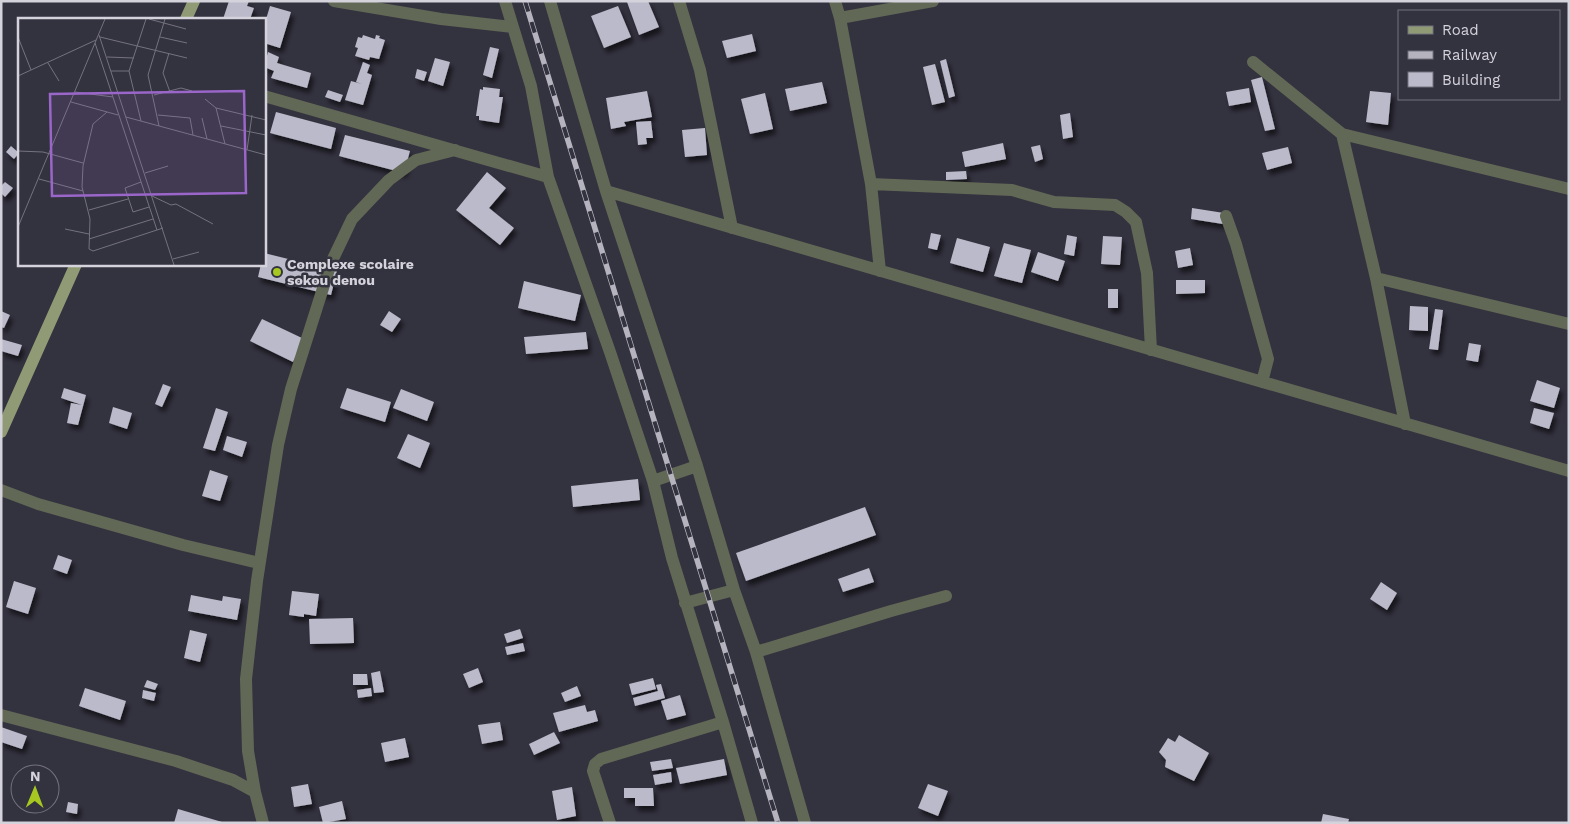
<svg xmlns="http://www.w3.org/2000/svg" width="1570" height="824" viewBox="0 0 1570 824" font-family="'Work Sans',sans-serif">
  <style>
    .building { fill: #bbbaca; filter: url(#shadow) }
    .lines { fill: none; stroke-linecap: round; stroke-linejoin: round }
    .minor { stroke: #626856; stroke-width: 12 }
    .major { stroke: #909b76; stroke-width: 12 }
    .rail-casing { stroke: #b5b4be; stroke-width: 5.5 }
    .rail { stroke: #33323f; stroke-width: 4; stroke-dasharray: 11; stroke-linecap: butt }
    .poi-dot { fill: #a6c820; stroke: #33323f; stroke-width: 2 }
    .labels { text-anchor: middle; dominant-baseline: central; stroke-width: 5; stroke-linejoin: round; paint-order: stroke }
    .poi-label { font-size: 14px; font-weight: bold; fill: #d4d3dc; stroke: #33323f; text-anchor: start }
    .inset-road { fill: none; stroke: #73727e; stroke-width: 1 }
    .view { fill: #9a66c9; fill-opacity: 0.15; stroke: #9a66c9; stroke-width: 2.5 }
    .inset-edge { fill: none; stroke: #d4d3dc; stroke-width: 2.5 }
  </style>
  <defs>
    <filter id="shadow"><feDropShadow dx="3" dy="5" stdDeviation="2.5" flood-color="#0009"/></filter>
  </defs>
  <rect width="100%" height="100%" fill="#33323f"/>
  <path class="building" d="M229,1H249L247,6L254,8L250,19H223Z
    M630,1H648L659,27L639,35L627,2Z
    M270,6L291,12L280,48L264,43V26Z
    M618,6L631,37L604,48L591,16Z
    M752,34L756,51L727,58L722,41Z
    M363,35L375,39L376,35L380,36L379,38L385,40L379,59L370,57L369,60L355,56L358,48L355,47L358,37L362,38Z
    M490,47L499,49L492,78L483,75Z
    M268,52L279,57L277,63L311,73L307,88L271,78L274,71L264,67Z
    M435,58L450,62L443,86L428,81Z
    M946,59L955,96L949,98L940,61Z
    M363,62L370,65L367,73L372,75L363,105L345,100L351,81L362,84L356,82Z
    M935,64L945,102L932,105L923,67Z
    M417,69L427,72L424,81L415,78Z
    M1262,77L1275,129L1265,131L1251,80Z
    M822,82L827,103L790,111L785,89Z
    M483,87L500,89L499,97H503L499,123L479,120V116H476L480,89L483,90Z
    M1249,88L1251,102L1229,106L1226,92Z
    M328,90L343,95L340,102L325,97Z
    M647,91L652,117L624,122L626,126L611,129L606,98Z
    M1370,91L1391,93L1388,125L1366,122Z
    M765,93L773,129L750,134L741,99Z
    M276,112L336,128L331,149L270,133Z
    M1070,113L1073,137L1063,139L1060,115Z
    M651,121L653,138H646L647,144L638,145L636,122Z
    M705,128L707,155L685,157L682,130Z
    M345,135L410,151L404,173L339,156Z
    M1003,143L1006,159L965,167L962,152Z
    M1040,145L1043,159L1035,162L1031,147Z
    M11,146L19,153L14,159L6,152Z
    M1288,147L1292,163L1267,170L1262,153Z
    M966,171L967,179L946,180V172Z
    M487,172L506,188L489,208L514,228L500,245L456,210Z
    M5,182L13,188L5,197L1,193V186Z
    M1192,208L1224,213L1223,224L1191,219Z
    M931,233L941,235L937,250L928,248Z
    M1067,235L1077,237L1074,256L1064,254Z
    M1103,236L1122,237L1120,265L1101,264Z
    M957,238L990,247L983,272L950,263Z
    M1004,243L1031,250L1022,283L994,276Z
    M1190,248L1193,265L1178,268L1175,251Z
    M1038,252L1065,261L1058,281L1031,272Z
    M264,253L337,271L331,295L258,277L261,264H264Z
    M1176,280H1205V293L1176,294Z
    M524,281L581,295L575,321L518,308Z
    M1108,289H1118V308H1108Z
    M1410,306L1428,307V331L1409,330Z
    M1435,309L1443,310L1438,350L1429,349Z
    M1,311L10,315L4,328L1,327Z
    M389,311L401,319L392,332L380,325Z
    M262,319L304,339L293,362L250,341Z
    M586,332L588,349L526,354L524,337Z
    M1,339L22,345L18,356L1,351Z
    M1469,343L1481,345L1478,362L1466,360Z
    M1537,380L1560,388L1554,408L1530,401Z
    M163,384L171,387L162,407L155,404Z
    M64,388L86,395L78,425L67,423L71,403L82,405L61,398Z
    M347,388L391,402L385,422L340,408Z
    M401,389L434,402L427,421L393,408Z
    M113,407L132,413L127,429L109,423Z
    M216,408L228,412L215,451L203,448Z
    M1534,408L1554,413L1549,429L1530,423Z
    M408,434L430,443L420,468L397,458Z
    M227,436L247,442L242,457L223,450Z
    M210,470L228,476L220,501L202,496Z
    M638,479L640,500L573,507L571,486Z
    M865,507L876,535L746,581L736,553Z
    M58,555L72,560L67,574L53,569Z
    M869,568L874,582L843,592L838,579Z
    M14,581L36,588L28,614L6,607Z
    M1381,582L1397,593L1387,610L1370,599Z
    M292,591L319,594L316,616L304,614V617L289,615Z
    M191,595L222,601L223,596L241,599L237,620L188,611Z
    M353,618L354,643L310,644L309,619Z
    M520,629L523,638L507,643L504,634Z
    M190,630L207,634L200,662L184,658Z
    M523,643L525,651L507,655L505,647Z
    M478,668L483,682L469,688L463,674Z
    M380,671L384,692L374,693L371,673Z
    M353,674H367L368,685H353Z
    M653,678L656,689L632,695L629,684Z
    M147,680L158,684L155,690L144,687Z
    M661,684L665,698L635,706L633,698L658,691L656,685Z
    M577,686L581,696L565,702L561,693Z
    M85,688L126,701L120,720L79,706Z
    M371,688L372,696L358,698L357,690Z
    M143,690L156,693L154,701L142,698Z
    M680,695L686,715L667,720L661,701Z
    M585,705L587,712L595,710L598,721L559,732L553,713Z
    M500,722L503,740L482,744L478,725Z
    M1,727L27,736L22,749L1,742Z
    M554,732L560,743L534,755L529,744Z
    M1179,735L1209,753L1194,781L1165,767L1166,760L1159,752L1168,738L1175,742Z
    M405,738L409,757L385,762L381,743Z
    M671,759L673,768L652,771L650,762Z
    M724,759L727,775L680,784L676,768Z
    M671,772L672,782L655,785L653,775Z
    M308,784L312,804L294,807L291,787Z
    M928,784L948,791L938,816L918,808Z
    M572,787L576,816L557,820L552,791Z
    M624,788H653L654,806H635V798H624Z
    M342,801L346,819L323,823L319,807Z
    M68,802L78,804L77,814L66,812Z
    M178,809L222,822L221,823H174Z
    M1323,814L1349,819L1348,823H1321Z"/>
  <g class="lines">
    <path class="minor" d="M334,1L441,19L512,27
      M505,1L531,86L548,177L610,352L653,481L672,558L723,722L752,823
      M550,1L606,191L697,466L734,590L756,652L805,823
      M679,1L700,70L732,228
      M835,1L840,18L871,184L880,271
      M840,18L933,1
      M1253,62L1342,134L1376,278L1405,424
      M264,96L548,177
      M1342,134L1569,189
      M871,184L1012,190L1054,202L1115,205L1126,212L1136,222L1147,273L1151,350
      M606,191L1569,471
      M1226,216L1236,244L1268,359L1262,382
      M1376,278L1569,324
      M653,481L697,466
      M1,490L38,504L183,545L259,563
      M685,603L734,590
      M756,652L891,611L946,596
      M1,715L176,761L233,780L255,792
      M263,823L255,792L248,751L246,679L257,581L278,445L291,389L331,263L352,219L389,180L416,160L455,150
      M610,823L593,771L595,764L601,759L723,722"/>
    <path class="major" d="M186,19L194,1
      M1,432L76,264"/>
    <g class="rail-casing">
      <path id="rail" d="M525,1L778,823"/>
    </g>
    <use href="#rail" class="rail"/>
  </g>
  <circle class="poi-dot" cx="277" cy="272" r="5"/>
  <g class="labels">
    <g class="poi-label">
      <text x="287" y="264">Complexe scolaire<tspan x="287" dy="16">sokou denou</tspan></text>
    </g>
  </g>
  <g transform="translate(18 18)">
    <rect width="248" height="248" fill="#33323f"/>
    <path class="inset-road" d="M131,1L168,11M81,17L156,247M0,19L13,52M82,19L169,40M142,19L169,25M77,25L139,212M151,35L145,55L152,74M89,39L116,40M30,45L41,63M93,53H111M0,58L78,22M57,74L95,79M136,77L163,70L174,73M187,81L198,90L207,126M53,84L100,97M198,90L248,102M89,94L75,106L65,148L64,169L72,201L71,231L75,233L145,210M140,97L172,100L175,117M108,99L248,137M184,100L189,121M123,103L111,53L128,1M141,108L130,57L147,1M203,108L248,117M229,132L234,97M0,133L25,134L65,145M127,155L150,148M21,161L65,173M123,164L107,170L115,194L131,189M134,178L153,187L158,186L195,206M71,192L110,181M0,209L87,1M47,211L71,216M71,221L135,201M155,241L181,234"/>
    <path class="view" d="M226,73L228,175L34,178L32,76Z"/>
    <rect width="248" height="248" class="inset-edge"/>
  </g>
  <rect width="1570" height="824" fill="none" stroke="#d4d3dc" stroke-width="5"/>
  <rect x="1398" y="10" width="162" height="90" fill="#33323f" stroke="#73727e"/>
  <rect x="1408" y="26" width="25" height="8" fill="#909b76" stroke="#73727e"/>
  <text x="1442" y="35" font-size="15" fill="#d4d3dc">Road</text>
  <rect x="1408" y="51" width="25" height="8" fill="#b5b4be" stroke="#73727e"/>
  <text x="1442" y="60" font-size="15" fill="#d4d3dc">Railway</text>
  <rect x="1408" y="72" width="25" height="15" fill="#bbbaca" stroke="#73727e"/>
  <text x="1442" y="85" font-size="15" fill="#d4d3dc">Building</text>
  <g transform="translate(35 789) rotate(1)"><circle r="24" fill="#33323f" stroke="#73727e"/>
  <path d="M0-4L9 19L0 12L-9 19Z" fill="#a6c820"/>
  <text y="-8" font-size="14" font-weight="bold" text-anchor="middle" fill="#d4d3dc">N</text>
  </g>
</svg>
